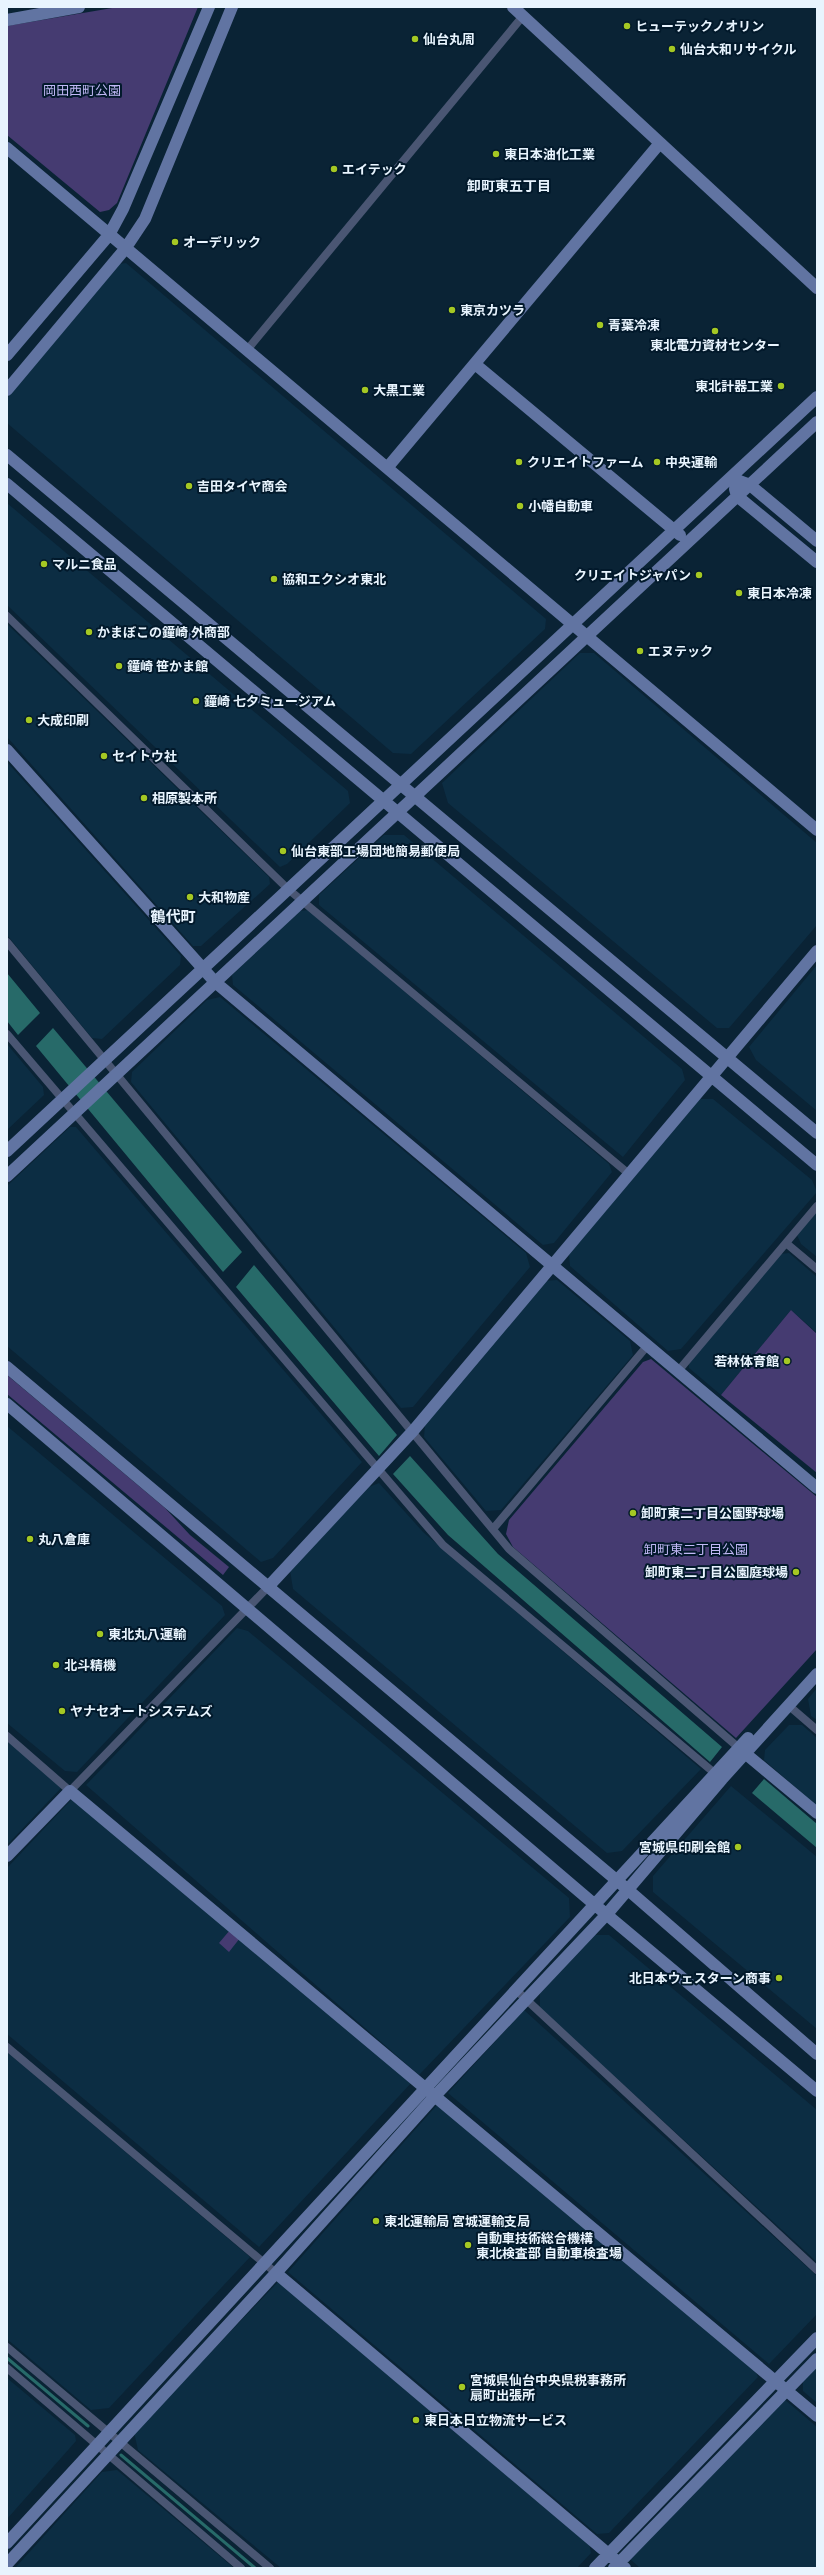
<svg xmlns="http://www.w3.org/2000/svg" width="824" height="2575" viewBox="0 0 824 2575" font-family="'IBM Plex Sans','Noto Sans JP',sans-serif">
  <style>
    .built { fill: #0c2d43 }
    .green { fill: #453b71 }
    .water { fill: #276a69 }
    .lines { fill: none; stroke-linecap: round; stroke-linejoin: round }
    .stream { stroke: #276a69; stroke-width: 3 }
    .street { stroke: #4a5673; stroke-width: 8 }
    .secondary { stroke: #6174a2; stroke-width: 12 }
    .poi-dot { fill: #a5c823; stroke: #02192b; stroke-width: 1.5 }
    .labels { text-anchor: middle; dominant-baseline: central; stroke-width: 4; stroke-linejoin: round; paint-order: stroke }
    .poi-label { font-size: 13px; font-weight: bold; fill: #e8f4fe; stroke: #02192b; text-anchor: start }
    .park-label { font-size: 13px; fill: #c1b8f5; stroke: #02192b }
    .neighbourhood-label { font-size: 14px; font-weight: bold; fill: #e8f4fe; stroke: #02192b }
    .quarter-label { font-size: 15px; font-weight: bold; fill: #e8f4fe; stroke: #02192b }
  </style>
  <rect width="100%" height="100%" fill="#0a2335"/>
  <path class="built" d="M126,263L546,619L545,629L411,754L393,753L7,423V398L119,264Z
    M7,503L348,791L350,803L287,864L280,867L7,605Z
    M7,624L269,877L270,884L201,946H193L7,737Z
    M580,653H594L817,843V925L729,1028H717L448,803L442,783Z
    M7,762L181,956L180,965L102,1039L92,1038L7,935Z
    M384,835H404L682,1069L685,1080L623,1157L319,905V895Z
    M308,910L609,1164L612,1172L554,1243L543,1245L233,985L232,975L300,911Z
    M817,965V1111L756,1060L749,1047Z
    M220,997L526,1253L530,1267L413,1407L401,1408L131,1082L132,1072L207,1000Z
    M7,1044L43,1087L44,1095L7,1130Z
    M700,1099H713L812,1180L817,1192L681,1349L668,1351L570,1266L569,1254Z
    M70,1127H76L362,1462L273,1558L261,1562L7,1346V1186Z
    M817,1211V1257L801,1244L797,1235Z
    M789,1253L817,1277V1333L791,1310L721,1395L689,1368V1360L780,1254Z
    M557,1280L630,1341L633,1355L501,1510L486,1511L424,1437L425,1425L544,1281Z
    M7,1426L222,1606L225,1615L77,1772L65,1771L7,1723Z
    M379,1483L423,1532L701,1769L622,1851L607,1853L293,1589L290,1570L369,1487Z
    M237,1628L248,1631L569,1898L570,1917L419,2075L86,1785Z
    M817,1688V1720L811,1716L808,1699Z
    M789,1725H802L817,1738V1806L764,1760L765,1750Z
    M7,1739L59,1783L61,1788L7,1845Z
    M731,1786L817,1857V2029L653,1892V1876Z
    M71,1800H80L412,2082L259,2247L7,2034V1868Z
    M594,1935H609L817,2110V2262L540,2008V1993Z
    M524,2010L817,2276V2314L769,2364L448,2093Z
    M7,2052L250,2257L109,2408L91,2410L7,2339Z
    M437,2105L754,2368L758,2377L609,2533L597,2534L288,2272Z
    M279,2281L589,2543L591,2553L577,2568H281L138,2450L134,2432Z
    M817,2364V2403L803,2391V2379Z
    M7,2378L75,2435L76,2441L7,2519Z
    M784,2399L817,2427V2568H640L630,2559Z
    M117,2470L234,2568H15L102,2472Z"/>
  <path class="green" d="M118,7H198L117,203L109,210L100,212L7,135V26Z
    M791,1310L817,1334V1473L721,1395Z
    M651,1359L817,1497V1649L736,1738L513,1547L506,1534L509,1520L643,1362Z
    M7,1375L165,1508L190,1535L229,1567L223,1575L7,1394Z
    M230,1930L240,1938L229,1952L219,1943Z"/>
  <path class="water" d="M7,973L40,1013L18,1035L7,1021Z
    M53,1028L242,1252L223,1272L36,1046Z
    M254,1265L397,1435L379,1456L236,1287Z
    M410,1456L498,1554L722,1747L710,1762L448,1535L393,1474Z
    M764,1779L817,1824V1848L752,1793Z"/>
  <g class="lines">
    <path class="stream" d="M7,2358L88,2426
      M121,2455L255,2568"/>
    <path class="street" d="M247,350L523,16
      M7,616L288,889L629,1174
      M7,942L509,1549L739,1748
      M7,1034L443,1545L718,1776
      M786,1243L817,1269
      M679,1370L817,1206
      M493,1529L648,1345
      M788,1705L817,1730
      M7,1736L70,1791L268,1587
      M516,1990L817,2270
      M7,2047L276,2273
      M7,2347L270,2568
      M7,2368L241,2568"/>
    <path class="secondary" d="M513,7L817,288
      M7,20L79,7
      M7,148L817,830
      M7,355L109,235L123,209L209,7
      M475,364L680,535
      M7,390L125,249L145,219L232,7
      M7,455L817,1133
      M387,468L660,143
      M731,478L750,485L817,541
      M7,484L817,1165
      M735,489L737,496L817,562
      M7,750L215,982L817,1488
      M7,1151L817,397
      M7,1176L817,422
      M7,1367L627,1889L817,2054
      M7,1404L594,1904L817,2091
      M268,1587L413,1431L817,951
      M740,1749L817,1813
      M7,1856L70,1791L817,2416
      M276,2273L625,2568
      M7,2543L748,1738
      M7,2564L276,2273L434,2097L607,1914L722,1779L817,1674
      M595,2568L817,2338
      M614,2568L817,2359"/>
  </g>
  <g class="poi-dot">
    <circle cx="627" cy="26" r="4"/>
    <circle cx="415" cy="39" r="4"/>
    <circle cx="672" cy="49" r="4"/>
    <circle cx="496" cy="154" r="4"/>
    <circle cx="334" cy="169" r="4"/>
    <circle cx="175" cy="242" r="4"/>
    <circle cx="452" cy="310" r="4"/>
    <circle cx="600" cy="325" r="4"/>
    <circle cx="715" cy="331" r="4"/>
    <circle cx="781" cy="386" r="4"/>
    <circle cx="365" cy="390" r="4"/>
    <circle cx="519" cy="462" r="4"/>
    <circle cx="657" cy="462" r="4"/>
    <circle cx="189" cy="486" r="4"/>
    <circle cx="520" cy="506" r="4"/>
    <circle cx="44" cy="564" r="4"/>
    <circle cx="699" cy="575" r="4"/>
    <circle cx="274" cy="579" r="4"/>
    <circle cx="739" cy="593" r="4"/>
    <circle cx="89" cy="632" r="4"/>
    <circle cx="640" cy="651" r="4"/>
    <circle cx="119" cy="666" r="4"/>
    <circle cx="196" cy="701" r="4"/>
    <circle cx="29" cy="720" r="4"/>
    <circle cx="104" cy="756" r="4"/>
    <circle cx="144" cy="798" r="4"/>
    <circle cx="283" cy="851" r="4"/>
    <circle cx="190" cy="897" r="4"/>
    <circle cx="787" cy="1361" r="4"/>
    <circle cx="633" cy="1513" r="4"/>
    <circle cx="30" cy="1539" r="4"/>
    <circle cx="796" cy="1572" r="4"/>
    <circle cx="100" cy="1634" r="4"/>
    <circle cx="56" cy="1665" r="4"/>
    <circle cx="62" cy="1711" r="4"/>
    <circle cx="738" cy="1847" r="4"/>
    <circle cx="779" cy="1978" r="4"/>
    <circle cx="376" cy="2221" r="4"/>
    <circle cx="468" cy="2245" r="4"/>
    <circle cx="462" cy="2387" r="4"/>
    <circle cx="416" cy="2420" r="4"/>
  </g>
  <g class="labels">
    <g class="poi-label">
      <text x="635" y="26">ヒューテックノオリン</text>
      <text x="423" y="39">仙台丸周</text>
      <text x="680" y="49">仙台大和リサイクル</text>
      <text x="504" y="154">東日本油化工業</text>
      <text x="342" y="169">エイテック</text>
      <text x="183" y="242">オーデリック</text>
      <text x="460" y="310">東京カツラ</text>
      <text x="608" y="325">青葉冷凍</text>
      <text x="715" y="345" text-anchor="middle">東北電力資材センター</text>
      <text x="773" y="386" text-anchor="end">東北計器工業</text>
      <text x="373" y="390">大黒工業</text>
      <text x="527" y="462">クリエイトファーム</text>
      <text x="665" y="462">中央運輸</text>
      <text x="197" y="486">吉田タイヤ商会</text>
      <text x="528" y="506">小幡自動車</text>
      <text x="52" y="564">マルニ食品</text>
      <text x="691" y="575" text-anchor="end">クリエイトジャパン</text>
      <text x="282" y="579">協和エクシオ東北</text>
      <text x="747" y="593">東日本冷凍</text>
      <text x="97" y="632">かまぼこの鐘崎 外商部</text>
      <text x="648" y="651">エヌテック</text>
      <text x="127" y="666">鐘崎 笹かま館</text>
      <text x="204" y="701">鐘崎 七夕ミュージアム</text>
      <text x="37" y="720">大成印刷</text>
      <text x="112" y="756">セイトウ社</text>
      <text x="152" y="798">相原製本所</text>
      <text x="291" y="851">仙台東部工場団地簡易郵便局</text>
      <text x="198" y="897">大和物産</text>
      <text x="779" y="1361" text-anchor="end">若林体育館</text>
      <text x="641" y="1513">卸町東二丁目公園野球場</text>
      <text x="38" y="1539">丸八倉庫</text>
      <text x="788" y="1572" text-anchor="end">卸町東二丁目公園庭球場</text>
      <text x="108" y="1634">東北丸八運輸</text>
      <text x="64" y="1665">北斗精機</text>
      <text x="70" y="1711">ヤナセオートシステムズ</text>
      <text x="730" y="1847" text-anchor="end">宮城県印刷会館</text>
      <text x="771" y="1978" text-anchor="end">北日本ウェスターン商事</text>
      <text x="384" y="2221">東北運輸局 宮城運輸支局</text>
      <text x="476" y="2238">自動車技術総合機構<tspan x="476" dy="15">東北検査部 自動車検査場</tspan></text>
      <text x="470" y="2380">宮城県仙台中央県税事務所<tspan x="470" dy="15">扇町出張所</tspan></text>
      <text x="424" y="2420">東日本日立物流サービス</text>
    </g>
    <g class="park-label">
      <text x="82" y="90">岡田西町公園</text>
      <text x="696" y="1549">卸町東二丁目公園</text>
    </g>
    <g class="neighbourhood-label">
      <text x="509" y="186">卸町東五丁目</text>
    </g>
    <g class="quarter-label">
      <text x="173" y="916">鶴代町</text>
    </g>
  </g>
  <rect width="824" height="2575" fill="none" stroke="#e8f4fe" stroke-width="16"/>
</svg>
